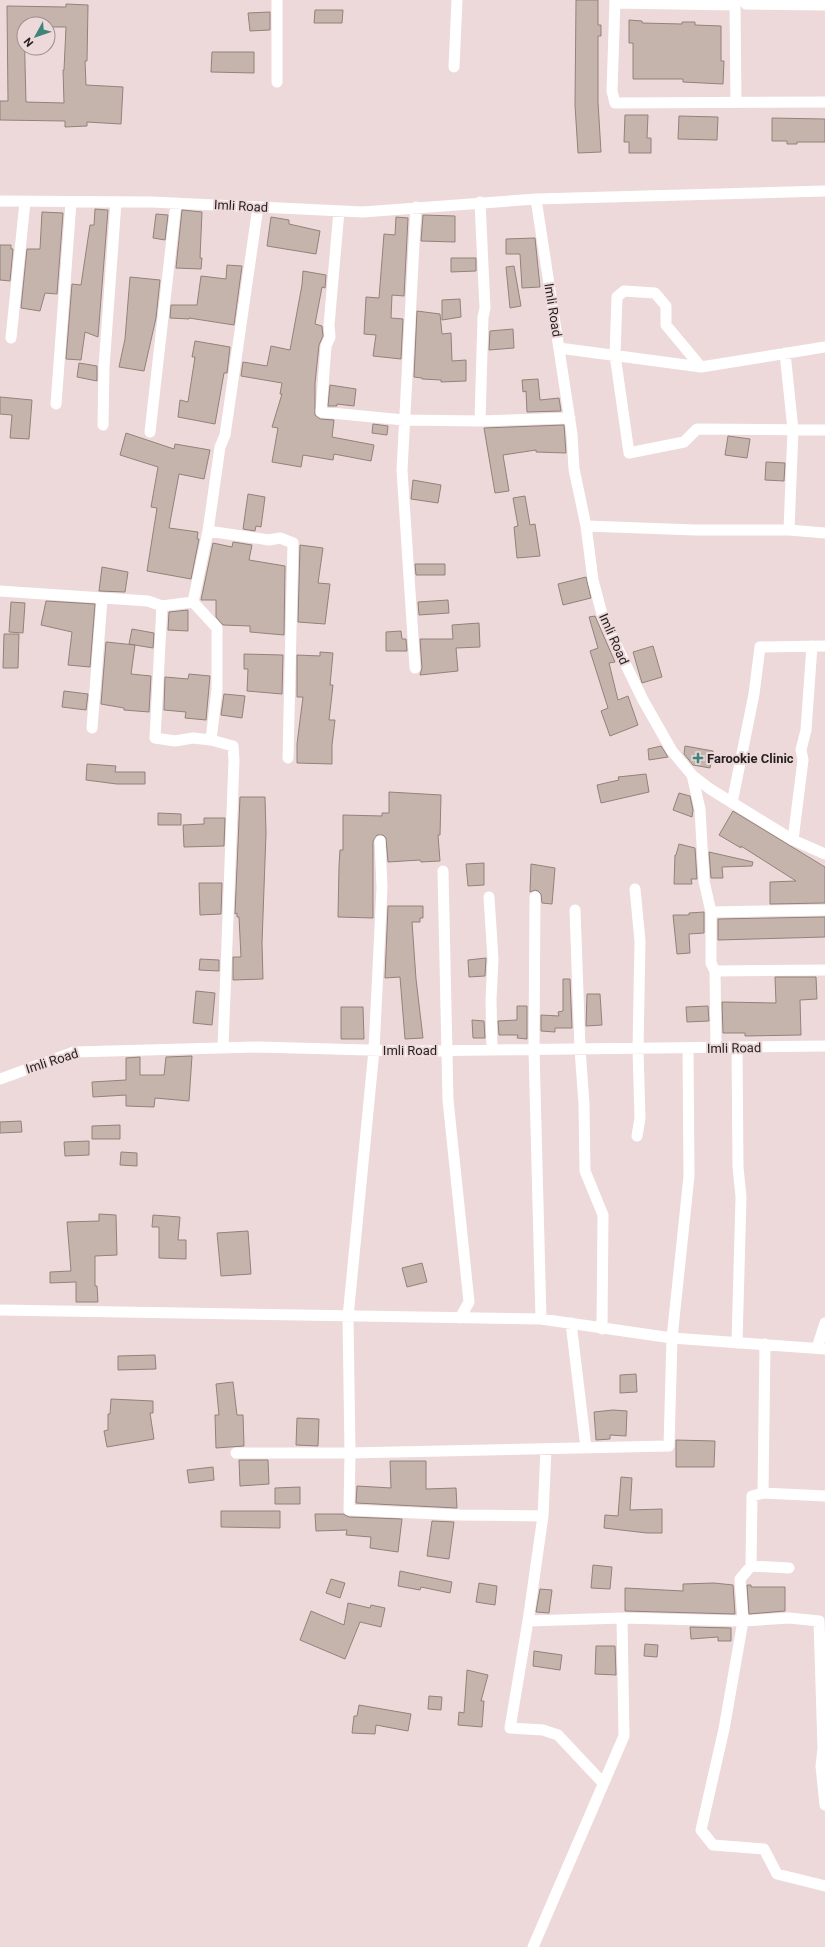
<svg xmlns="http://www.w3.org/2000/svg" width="825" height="1947" viewBox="0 0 825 1947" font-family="Roboto,sans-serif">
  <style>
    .building { fill: #c5b4ac; stroke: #92827a; fill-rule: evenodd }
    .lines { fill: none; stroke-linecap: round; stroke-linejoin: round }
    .street { stroke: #fff; stroke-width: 11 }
    .poi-dot { fill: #3f8479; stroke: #edd9da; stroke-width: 1.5 }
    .labels { text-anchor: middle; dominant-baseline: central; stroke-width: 4; stroke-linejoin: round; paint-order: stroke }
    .street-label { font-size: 13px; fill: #261f1f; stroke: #edd9da }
    .poi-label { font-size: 13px; font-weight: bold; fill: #261f1f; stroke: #edd9da; text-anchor: start }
  </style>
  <rect width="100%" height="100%" fill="#edd9da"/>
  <path class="building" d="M576,0H598V25H601V36H598V102L601,152L578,153L575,105Z
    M66,4L88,5L87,61H85L86,85L123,87L121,124L87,122V126L65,127V121L0,120V101H8L7,6L66,7ZM24,24H48V27H66L64,70H63L64,103L26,102Z
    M315,10H343L342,23H314Z
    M270,12V30L250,31L248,13Z
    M629,20L642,21V23L682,24V22H695V25L721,26V61H724L723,84L683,82V79H633V43H629Z
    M212,52H254V73L211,72Z
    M625,115H648L647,138H651V153H629V142H624Z
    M679,116L718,117L717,140L678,139Z
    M772,118L825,119V142H797V144H787V141H772Z
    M95,209L108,210L98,337L85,332L81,360L66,359L72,284L81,285L90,225H94Z
    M182,210L202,212L200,258H202L201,269L176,268Z
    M42,212L63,213L57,294L45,293L40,311L21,308L27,249H40Z
    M156,214L168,215L165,240L153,238Z
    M423,215L455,216V242L421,241Z
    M271,217L289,220V224L320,231L316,254L267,246Z
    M396,217L408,218L404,296L392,295L391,318L403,319L401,359L373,356L376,335L364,334L366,297L379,298L384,234L395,235Z
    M535,238L540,287L522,288L520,254H506V239Z
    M0,245H11V249H13L10,281L0,280Z
    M451,258H476V271L451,272Z
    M227,265L242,266L234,325L189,318V319L170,318L171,305H197L201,276L226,279Z
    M514,266L521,306L510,308L506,267Z
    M303,271L326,275L325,288L322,287L315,324L322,326L323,336L319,345L315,383V415L320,419L334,420L332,437L374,445L371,461L334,454L333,460L303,455L301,467L272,462L278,428L272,427L282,394H280L282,383L241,376L243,362L267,366L271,346L290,350L302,285Z
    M130,277L160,280L156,318L144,371L119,367L125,339Z
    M460,299L461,317L442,320V300Z
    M417,311L440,314L442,334L451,333L452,361L466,360V381L441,382V380L422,379V378L414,377Z
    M513,329L514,348L489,350L490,331Z
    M195,341L230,347L227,373H224L215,424L178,417L180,400L188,402L195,357H192Z
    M79,363L97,366V381L77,377Z
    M538,379L540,400L559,398L561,411L527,412L526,391L523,392L522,380Z
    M330,385L356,389L354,406L337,404V406H328Z
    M0,397L32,400L29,439L10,438L12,415L0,414Z
    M373,424L388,426L387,435L372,433Z
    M564,425L566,453L536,452V450L503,455L509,491L495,493L484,428Z
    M126,433L174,449L175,444L210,450L204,479L179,474L169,528L198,532L197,539H199L191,579L147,571L157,508L151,507L158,467L120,455Z
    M728,436L750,439L747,458L725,455Z
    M766,462L785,463L784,481L765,480Z
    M413,480L441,485L438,503L411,499Z
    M248,494L265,497L261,527L256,526L255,531L243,529Z
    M525,496L530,525L535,524L540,556L517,558L514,527L518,526L513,498Z
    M233,542L252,545L249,560L285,566L284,635L250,632V626L223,625L216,617V600H201L213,543L232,547Z
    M300,545L323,548L318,583L330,584L325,624L298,622Z
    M415,564H445V575H416Z
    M102,567L128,572L125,592L99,591Z
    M586,577L591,598L563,605L558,584Z
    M448,600L449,613L419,615L418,602Z
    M46,601L95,604L90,667L68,665L72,632L41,625Z
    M11,602L25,603L23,633L9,632Z
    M188,610V631L168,630L169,612Z
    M595,616L615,662L609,663L618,700L628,696L638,725L610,736L601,711L608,708L590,651L598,648L589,617Z
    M479,623L480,647L456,648L458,671L420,675L422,668L420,639H453L452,625Z
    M132,629L154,633L153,648L129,644Z
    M401,631L402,639H406L407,651H386V632Z
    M4,634H19L18,668H3Z
    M106,642L135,645L131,674L151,676L149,712L124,710V708L101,704Z
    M653,646L662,677L642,683L633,652Z
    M320,652L333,653L330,685H333L329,720H335L332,745V764L297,763V744L303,697H297V655L320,656Z
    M244,654L283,655L282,694L247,691L248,669H244Z
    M189,674L210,676L206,720L185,718L186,712L164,710L165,677L188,679Z
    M64,691L88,694L86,710L62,707Z
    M224,694L245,696L242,718L221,715Z
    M661,746L668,757L649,760L648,749Z
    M685,746L713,751L710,768L693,765L684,754Z
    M87,764L116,766L115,772H145V784H117L86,780Z
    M646,774L649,792L601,803L597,785L619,780L618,777Z
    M389,792L441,795L440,835H438L440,861L421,862L420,860L388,862L386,838L383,835H377L373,841V918L338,917L339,866L340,850H343V815L382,816V813H389Z
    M679,793L690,796L693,810L692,817L673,810Z
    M240,797H265L266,833L262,943L263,979L233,980V957H241L239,917H237V913L235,914Z
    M733,811L825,867V903L770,904V882L796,881L741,846V848L719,835Z
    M158,813L181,814V825H158Z
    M204,818H225L224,846L184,847L183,825L204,824Z
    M679,844L695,848L697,879H691L692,884H674L675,855H676Z
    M709,852L753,862L752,866L722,867L723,878H711Z
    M484,863V885L468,886L466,864Z
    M531,864L555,868L552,904L542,903L541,894L538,891L535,890L530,892Z
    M199,883H222L221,914L200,915Z
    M388,906H423V918H420V922H412L416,979L423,1038L405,1039L400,977L385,978Z
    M704,912V933L689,934L690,953L677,954L673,915H689V913Z
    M825,917V937L718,940V919Z
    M486,958L485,976L469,977L468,960Z
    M200,959L219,960V971L199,970Z
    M775,977H816L817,999L800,1000L801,1035L745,1036V1033H723L722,1002L776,1003Z
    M563,979H570L572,1028H555V1032L541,1031V1015L559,1016L558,1012L563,1011Z
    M196,991L215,993L212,1025L193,1023Z
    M587,994H600L602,1025L586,1026Z
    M517,1006H527V1039L517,1038L518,1035H499L498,1021L517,1020Z
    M708,1006L709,1021L687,1022L686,1007Z
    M341,1007H363L364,1039H341Z
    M472,1020L484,1021L485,1038H473Z
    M192,1056L189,1101L155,1098L154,1107L126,1106V1095L93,1097L92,1082L126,1080V1058L140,1057V1075H164L166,1057Z
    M21,1121L22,1132L0,1133V1122Z
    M120,1125V1139H92V1126Z
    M89,1141V1155L65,1156L64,1142Z
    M121,1152L137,1153V1166L120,1165Z
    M99,1214L116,1215L117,1255L95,1256V1286H97L98,1302H76V1282L50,1283V1272L71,1271L67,1222L99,1221Z
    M153,1215L180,1217L178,1240H186V1259L159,1258V1227H152Z
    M248,1231L251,1274L221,1276L217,1233Z
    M422,1263L427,1282L407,1287L402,1268Z
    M155,1355L156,1369L118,1370V1356Z
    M636,1374L637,1392L620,1393V1375Z
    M233,1382L237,1415H243L244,1446L216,1448L215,1415H219L216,1384Z
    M111,1399L153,1401V1413H150L154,1439L107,1447L104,1431L108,1430V1414H110Z
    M613,1410L627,1411L626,1436L610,1435V1439L596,1440L594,1412Z
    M297,1418L319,1419L318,1446L296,1445Z
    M676,1440L715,1441L714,1467H676Z
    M239,1460H268L269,1484L240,1486Z
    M390,1461H426V1489L456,1488L457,1508L356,1503L357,1486L391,1488Z
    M213,1467L214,1480L189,1483L187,1470Z
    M621,1477L632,1478L630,1510L662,1509V1533H647L604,1528L605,1515L618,1516Z
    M300,1487V1504H275V1488Z
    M221,1511H280V1528L221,1527Z
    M315,1514H343L349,1517L402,1519L398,1552L370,1548L371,1537L346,1535L347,1530L316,1531Z
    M432,1521L454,1522L449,1559L427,1556Z
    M593,1565L612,1567L610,1589L591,1588Z
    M400,1571L452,1582L450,1593L421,1587L420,1590L398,1586Z
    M331,1579L345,1583L340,1598L326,1593Z
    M479,1583L497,1586L495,1605L476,1602Z
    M714,1583L733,1585L735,1614L625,1611V1588L683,1591V1584Z
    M747,1585H751V1587H785V1611L749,1614Z
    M540,1589L552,1590L549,1613L536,1612Z
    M348,1603L370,1608L371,1605L385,1608L381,1627L360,1622L345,1659L300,1640L311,1611L344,1625Z
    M690,1627L731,1628V1641H718V1637L691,1639Z
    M645,1644L658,1645L657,1657L644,1656Z
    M596,1646H615L616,1675L595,1674Z
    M534,1651L562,1655L560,1670L533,1666Z
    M467,1670L488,1675L481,1701H484L482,1727L458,1725L459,1712L464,1713Z
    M429,1696L442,1697L441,1710L428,1709Z
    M359,1705L411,1714L408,1731L376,1725L375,1734L352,1733L354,1716H357Z"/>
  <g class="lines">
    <path class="street" d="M615,0L612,91L615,103L825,102
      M744,0L746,4L825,5
      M615,3L735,5L736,102
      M454,67L457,0
      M277,82V0
      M536,199L825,191
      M0,201L152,202L363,212L536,199L572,434L574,469L586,526L593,580L603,618L643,700L672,751L692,775L710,789L793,840L825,854
      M480,202L485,308L483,317L480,421
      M339,211L329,325L330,337L326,346L321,412L404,420L480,421L570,418
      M11,338L25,202
      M559,348L701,367L825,347
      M785,353L793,430L789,530
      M701,367L666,325V306L655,293L624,291L617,297L615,355L629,453L684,442L697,429L825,430
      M56,404L71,202
      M103,425L104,367L116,202
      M150,432L176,203
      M586,526L695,530H789L825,533
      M208,531L269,540L280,538L293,543L288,758
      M0,591L148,601L162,606L193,602
      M193,602L208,531L220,447L225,435L258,207
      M193,602L217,628V689L211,740
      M162,606L155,738L175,741L193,738L211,740L233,746L234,760L223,1047
      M415,668L402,470L416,207
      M92,728L102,599
      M692,775L700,809L704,881L711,912V963L715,971L716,1048
      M732,803L754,694L760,647L825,646
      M793,840L803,760L801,750L806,730L812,646
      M380,841L382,887L374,1050L348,1317L350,1453L669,1446L672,1338L689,1176L688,1048
      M443,871L448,1100L469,1302L460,1318
      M635,889L640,941L638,1049L640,1118L637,1136
      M489,897L493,959L491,1000L492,1050
      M535,897L534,1050L541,1319
      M575,910L580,1049L584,1104L585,1171L603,1215L602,1329
      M711,912L825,910
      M715,971L825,970
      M737,1048L738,1167L741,1197L737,1343
      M0,1079L74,1052L259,1047L404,1051L825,1046
      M0,1310L541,1319L672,1338L825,1349
      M571,1323L586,1448
      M765,1344L763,1493L752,1496L751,1566L789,1568
      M817,1348L825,1323
      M236,1453H350L349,1510L460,1515L543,1516L546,1449
      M763,1493L825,1496
      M751,1566L740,1579L743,1621L724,1729L701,1830L713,1845L764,1849L777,1874L825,1886
      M622,1618L743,1621L789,1618L819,1621L823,1748L821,1766L825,1805
      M528,1621L510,1728L543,1730L558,1735L603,1783
      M533,1947L624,1736L622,1618L528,1621L543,1516"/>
  </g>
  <path class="poi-dot" d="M696 752h4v4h4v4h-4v4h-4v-4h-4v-4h4z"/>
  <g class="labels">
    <g class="street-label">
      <text transform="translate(241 206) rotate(3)">Imli Road</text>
      <text transform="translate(553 310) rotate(81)">Imli Road</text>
      <text transform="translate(614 639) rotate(66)">Imli Road</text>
      <text transform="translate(734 1048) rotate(-1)">Imli Road</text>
      <text x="410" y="1050">Imli Road</text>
      <text transform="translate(52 1061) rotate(-18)">Imli Road</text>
    </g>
    <g class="poi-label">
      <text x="707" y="758">Farookie Clinic</text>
    </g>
  </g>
  <g transform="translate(36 36) rotate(230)"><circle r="19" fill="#edd9da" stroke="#9d8f8f"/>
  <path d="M0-3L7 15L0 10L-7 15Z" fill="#3f8479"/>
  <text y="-6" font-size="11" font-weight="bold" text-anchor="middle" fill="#261f1f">N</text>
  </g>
</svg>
